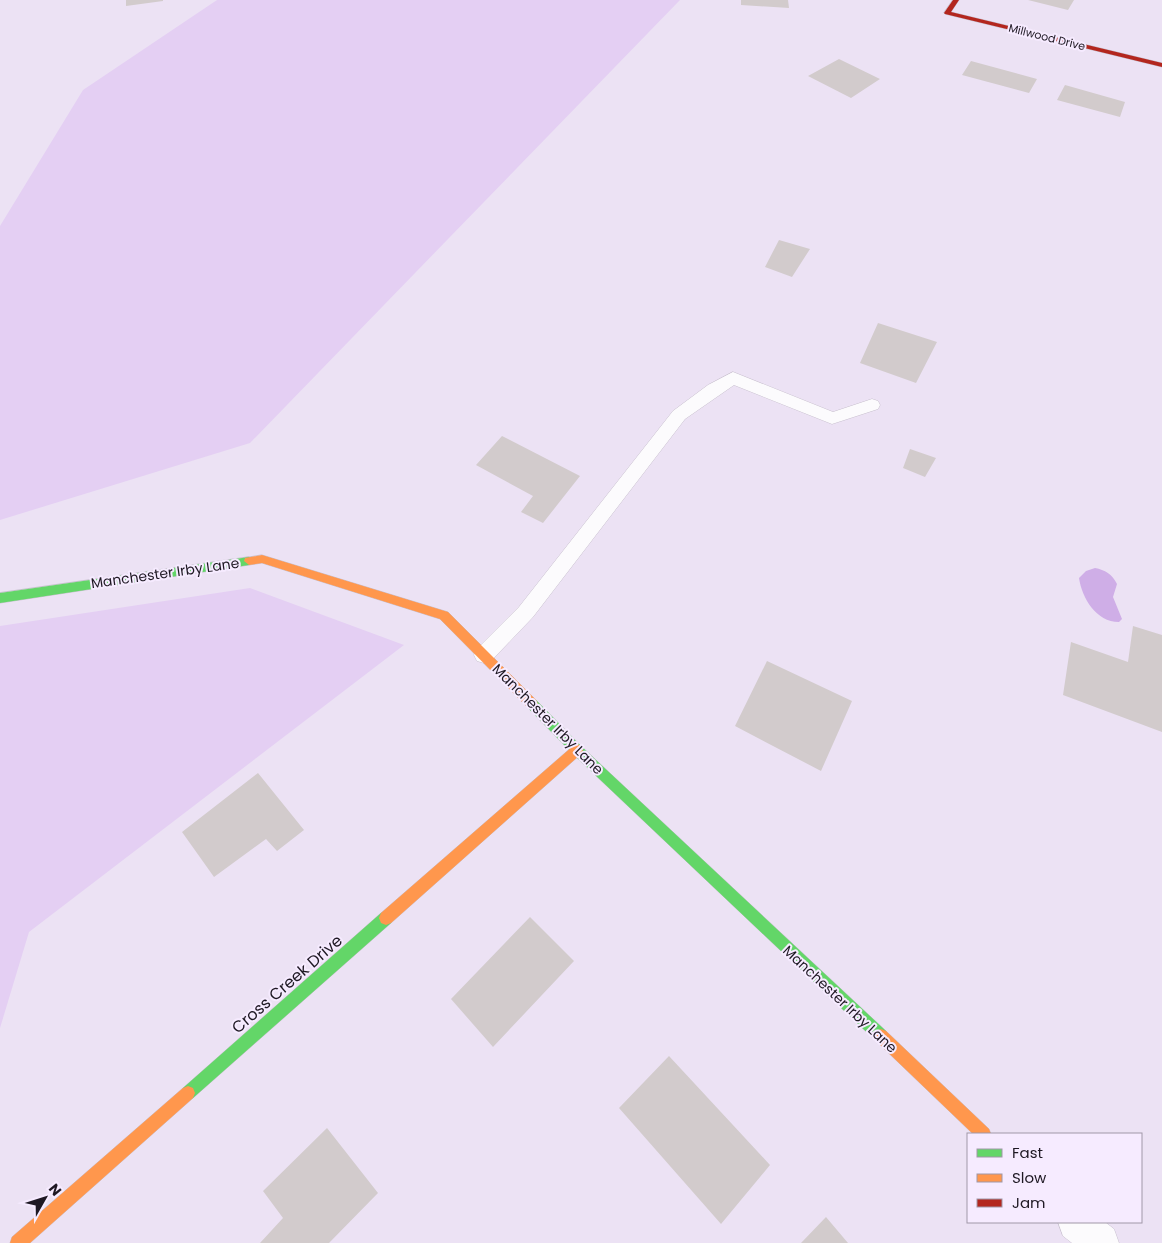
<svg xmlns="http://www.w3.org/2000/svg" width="1162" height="1243" viewBox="0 0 1162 1243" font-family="Poppins,sans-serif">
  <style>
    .green { fill: #e4cff3 }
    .water { fill: #cfaee7 }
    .building { fill: #d2cbcc }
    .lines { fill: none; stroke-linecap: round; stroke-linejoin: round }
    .lane-casing { stroke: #c8c0ce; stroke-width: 1 }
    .street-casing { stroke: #c8c0ce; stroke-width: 1 }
    .fast-casing { stroke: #c8c0ce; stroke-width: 1 }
    .slow-casing { stroke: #c8c0ce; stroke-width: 1 }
    .jam-casing { stroke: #c8c0ce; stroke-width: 1 }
    .lane { fill: #fcfbfd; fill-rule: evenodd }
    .street { fill: #fcfbfd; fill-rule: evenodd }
    .fast { fill: #63d668; fill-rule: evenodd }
    .slow { fill: #ff974d; fill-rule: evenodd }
    .jam { fill: #b3261e; fill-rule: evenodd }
    .labels { text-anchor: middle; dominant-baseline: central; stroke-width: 4; stroke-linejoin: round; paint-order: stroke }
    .far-street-label { font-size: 11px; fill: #1e1823; stroke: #f6ebff }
    .street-label { font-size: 14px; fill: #1e1823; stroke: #f6ebff }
    .near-street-label { font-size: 16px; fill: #1e1823; stroke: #f6ebff }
  </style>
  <rect width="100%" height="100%" fill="#ece2f4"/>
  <path class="green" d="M217,0H680L250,443L0,520V226L83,90Z
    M250,588L404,645L29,932L0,1028V626Z"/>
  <path class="water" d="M1095,568C1105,570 1112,574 1117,584L1113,597L1122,619L1119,622C1096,622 1082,598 1079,578L1086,571Z"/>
  <path class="building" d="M126,0H163V1L126,6Z
    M741,0H788L789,8L741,5Z
    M1028,0H1074L1068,10Z
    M839,59L880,79L851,98L808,76Z
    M971,61L1037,79L1029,93L962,75Z
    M1065,85L1125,102L1120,117L1057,100Z
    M779,240L810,249L792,277L765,267Z
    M878,323L937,342L916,383L860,363Z
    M502,436L580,476L543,523L521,512L533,496L476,465Z
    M910,449L936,458L925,477L903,468Z
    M1133,626L1162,635V732L1063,695L1071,642L1128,662Z
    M767,661L852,701L821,771L735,726Z
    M258,773L304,830L277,851L266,839L214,877L182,832Z
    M530,917L574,961L493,1047L451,999Z
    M669,1056L770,1165L721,1224L619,1108Z
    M327,1128L378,1193L329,1243H260L283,1218L263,1191Z
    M826,1217L848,1243H801Z"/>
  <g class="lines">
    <g class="lane-casing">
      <path id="lane" d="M733,372L833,412L872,399L878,401L880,405L878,409L832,424L734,385L685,419L533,617L491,661L484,663L477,661L474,655L477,649L519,607L673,411L708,385Z"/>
    </g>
    <g class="street-casing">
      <path id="street" d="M1058,1222H1105L1114,1229L1119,1243H1072L1063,1236Z"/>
    </g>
    <g class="fast-casing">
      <path id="fast" d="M249,557L254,561L249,565L0,603V593Z
        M532,699L536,700L581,746L886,1031L888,1036L886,1041L881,1043L876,1041L573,754L528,708L526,704L528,700Z
        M386,911L391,913L393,918L391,923L193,1098L188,1100L183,1098L181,1093L183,1088L381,913Z"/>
    </g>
    <g class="slow-casing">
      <path id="slow" d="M262,555L448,612L536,700L538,704L536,708L532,709L528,708L440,619L262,563L249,565L244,561L245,558Z
        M577,744L581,746L583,750L581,754L391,923L386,925L381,923L379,918L381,913L573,746Z
        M881,1029L886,1031L989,1129L991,1134H973L876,1041L874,1036L876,1031Z
        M188,1086L193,1088L195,1093L193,1098L30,1243H10L12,1237L183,1088Z"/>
    </g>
    <g class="jam-casing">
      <path id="jam" d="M953,0H959L951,12L1162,63V67L945,14L944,13Z"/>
    </g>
    <use href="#lane" class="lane"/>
    <use href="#street" class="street"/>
    <use href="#fast" class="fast"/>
    <use href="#slow" class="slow"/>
    <use href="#jam" class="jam"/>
  </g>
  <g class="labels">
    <g class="far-street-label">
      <text transform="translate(1047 37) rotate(14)">Millwood Drive</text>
    </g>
    <g class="street-label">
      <text transform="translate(165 573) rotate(-8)">Manchester Irby Lane</text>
      <text transform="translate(548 719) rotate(45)">Manchester Irby Lane</text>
      <text transform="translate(840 999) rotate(43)">Manchester Irby Lane</text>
    </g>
    <g class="near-street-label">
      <text transform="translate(287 984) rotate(-41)">Cross Creek Drive</text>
    </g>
  </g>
  <rect x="967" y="1133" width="175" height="90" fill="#f6ebff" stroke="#a097a7"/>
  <rect x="977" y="1149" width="25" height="8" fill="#63d668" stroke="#a097a7"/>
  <text x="1012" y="1158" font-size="15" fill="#1e1823">Fast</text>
  <rect x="977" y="1174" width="25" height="8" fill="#ff974d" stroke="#a097a7"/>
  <text x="1012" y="1183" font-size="15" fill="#1e1823">Slow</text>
  <rect x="977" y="1199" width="25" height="8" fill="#b3261e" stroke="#a097a7"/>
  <text x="1012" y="1208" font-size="15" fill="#1e1823">Jam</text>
  <g transform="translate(45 1198) rotate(51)" stroke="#f6ebff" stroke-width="4" paint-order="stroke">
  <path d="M0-4L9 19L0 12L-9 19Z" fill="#1e1823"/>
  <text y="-8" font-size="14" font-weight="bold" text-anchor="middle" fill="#1e1823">N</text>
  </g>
</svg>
